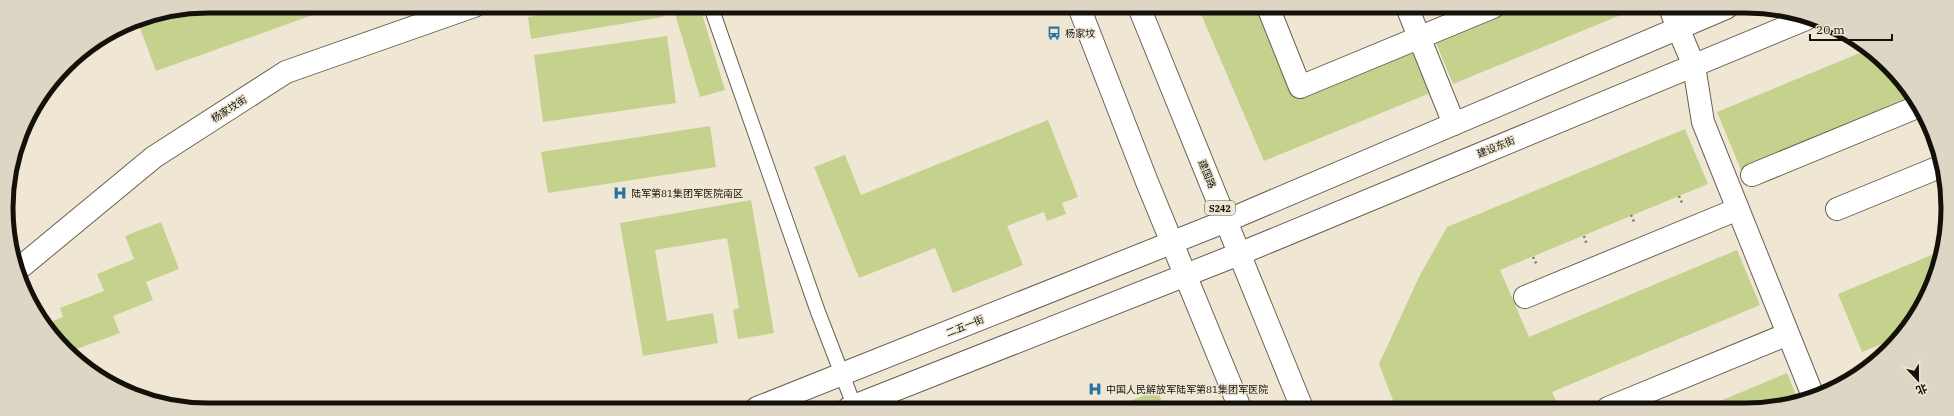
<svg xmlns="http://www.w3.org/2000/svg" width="1954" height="416" viewBox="0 0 1954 416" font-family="'IBM Plex Serif','Noto Sans SC',serif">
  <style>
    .building { fill: #c4d28e }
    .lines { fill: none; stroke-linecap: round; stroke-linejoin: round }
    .lane-casing { stroke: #696251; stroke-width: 16 }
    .street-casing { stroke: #696251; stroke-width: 24 }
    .secondary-casing { stroke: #696251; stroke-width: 24 }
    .primary-casing { stroke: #696251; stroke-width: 24 }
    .path { stroke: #7f7a6d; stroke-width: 2.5; stroke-dasharray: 2 3; stroke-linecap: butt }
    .lane { stroke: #fff; stroke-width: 14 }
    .street { stroke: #fff; stroke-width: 22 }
    .secondary { stroke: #fff; stroke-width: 22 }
    .primary { stroke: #fff; stroke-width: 22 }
    .labels { text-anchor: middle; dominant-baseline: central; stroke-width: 3; stroke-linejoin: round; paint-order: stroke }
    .shield { fill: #efe7d4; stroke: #565147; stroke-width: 1 }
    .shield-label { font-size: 9px; font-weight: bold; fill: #14110b }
    .poi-label { font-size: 10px; fill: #14110b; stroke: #efe7d4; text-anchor: start }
    .street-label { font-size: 10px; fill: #14110b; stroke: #efe7d4 }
    .rim { fill: none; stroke: #14110b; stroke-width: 5 }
  </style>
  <rect width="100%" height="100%" fill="#efe7d4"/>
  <path class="building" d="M208,6H338L156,71L137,20Z
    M590,6H661L663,17L531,39L528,17Z
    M673,7H700L725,90L700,97Z
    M1198,7H1256L1294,95L1417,45L1435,91L1264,161Z
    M1508,7L1638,8L1453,84L1434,38Z
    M667,36L676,103L543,122L534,55Z
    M1867,50L1906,85L1913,99L1741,170L1717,112Z
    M1048,120L1078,197L1062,203L1066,214L1047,221L1044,212L1007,226L1023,265L953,293L935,248L859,278L814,167L845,155L861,195Z
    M710,126L716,167L548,193L541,152Z
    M1685,129L1708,184L1500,270L1529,337L1737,250L1760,305L1552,392L1559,408H1396L1379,364L1420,275L1447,227Z
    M751,200L774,333L738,339L733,310L739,308L727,238L655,250L667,321L713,313L718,343L643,356L620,223Z
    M161,222L179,269L146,282L153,300L113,316L120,333L74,350L77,358L56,341L46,324L63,317L60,308L104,291L97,274L134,259L125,236Z
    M1941,251L1927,297L1899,337L1862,352L1838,294Z
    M1787,373L1798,400L1772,408H1703Z
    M1157,390L1165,408H1113Z"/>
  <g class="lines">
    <g class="lane-casing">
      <path id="lane" d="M711,7L818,312L855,408"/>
    </g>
    <g class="street-casing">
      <path id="street" d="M1268,7L1300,87L1493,7
        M1407,7L1454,124
        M1670,8L1678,28
        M1694,66L1703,122L1813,396
        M1752,175L1917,107
        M1837,209L1942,166
        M16,271L154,157L286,72L474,6
        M1525,297L1738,209
        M1608,408L1788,334"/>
    </g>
    <g class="secondary-casing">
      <path id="secondary" d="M1678,28L1694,66
        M757,408L1226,221L1726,8
        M849,408L1239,254L1806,19"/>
    </g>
    <g class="primary-casing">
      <path id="primary" d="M1079,7L1147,182L1240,408
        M1139,7L1302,408"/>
    </g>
    <path class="path" d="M1679,196L1683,205
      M1631,215L1635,224
      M1584,236L1587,245
      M1533,257L1537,265"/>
    <use href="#lane" class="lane"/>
    <use href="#street" class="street"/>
    <use href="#secondary" class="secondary"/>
    <use href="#primary" class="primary"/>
  </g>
  <defs>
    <g id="bus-bare" transform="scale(1.08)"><path d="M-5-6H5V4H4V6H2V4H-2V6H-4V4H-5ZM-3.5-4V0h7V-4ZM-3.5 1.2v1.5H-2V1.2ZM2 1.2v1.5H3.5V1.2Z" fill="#2574a6" stroke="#efe7d4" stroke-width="2.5" paint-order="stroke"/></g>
    <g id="hospital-bare" transform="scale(1.08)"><path d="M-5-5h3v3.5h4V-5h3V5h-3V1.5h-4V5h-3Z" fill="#2574a6" stroke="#efe7d4" stroke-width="2.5" paint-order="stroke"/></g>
  </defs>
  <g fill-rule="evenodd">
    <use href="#bus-bare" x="1054" y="33"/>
    <use href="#hospital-bare" x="620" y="193"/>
    <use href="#hospital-bare" x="1095" y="389"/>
  </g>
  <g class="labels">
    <rect class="shield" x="1205" y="201" width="30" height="14" rx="3"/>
    <g class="shield-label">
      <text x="1220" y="208">S242</text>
    </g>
    <g class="poi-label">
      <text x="1065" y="33">杨家坟</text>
      <text x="631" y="193">陆军第81集团军医院南区</text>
      <text x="1106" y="389">中国人民解放军陆军第81集团军医院</text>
    </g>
    <g class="street-label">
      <text transform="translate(229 109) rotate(-33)">杨家坟街</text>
      <text transform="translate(1496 147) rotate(-22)">建设东街</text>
      <text transform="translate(1207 174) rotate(68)">建国路</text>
      <text transform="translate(965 326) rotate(-22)">二五一街</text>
    </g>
  </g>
  <path d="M0 0H1954V416H0ZM208 13H1746A195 195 0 0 1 1941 208V208A195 195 0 0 1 1746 403H208A195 195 0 0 1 13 208V208A195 195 0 0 1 208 13Z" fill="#ddd6c4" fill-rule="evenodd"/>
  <path class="rim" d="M208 13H1746A195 195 0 0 1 1941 208V208A195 195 0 0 1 1746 403H208A195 195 0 0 1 13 208V208A195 195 0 0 1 208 13Z"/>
  <g transform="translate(1918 380) rotate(158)" stroke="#efe7d4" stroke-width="3" paint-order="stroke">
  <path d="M0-3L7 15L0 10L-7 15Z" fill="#14110b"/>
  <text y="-6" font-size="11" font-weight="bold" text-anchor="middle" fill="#14110b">北</text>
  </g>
  <path d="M1810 34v6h82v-6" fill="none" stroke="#14110b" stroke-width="2"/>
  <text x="1816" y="34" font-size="12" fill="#14110b" stroke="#efe7d4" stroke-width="3" paint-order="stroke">20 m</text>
</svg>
